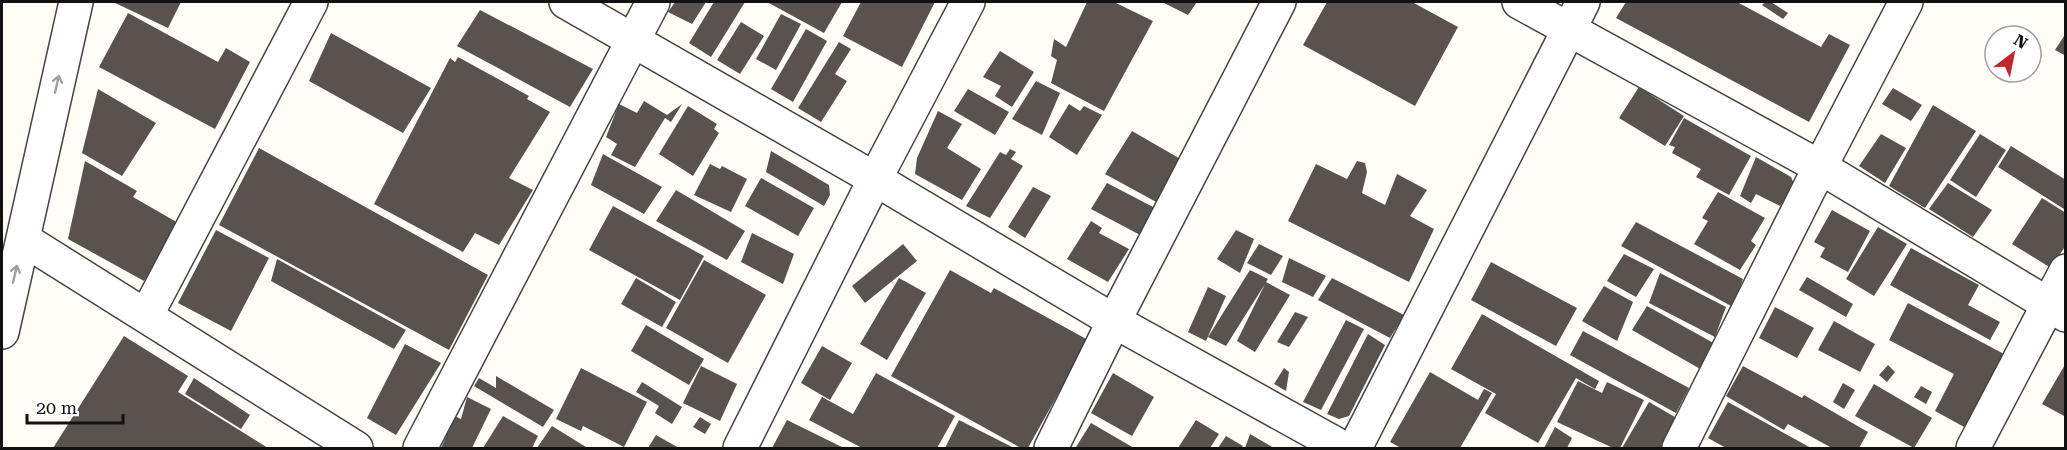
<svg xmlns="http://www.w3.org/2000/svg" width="2067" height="450" viewBox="0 0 2067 450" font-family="'Roboto Serif',serif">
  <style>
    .building { fill: #5a524d }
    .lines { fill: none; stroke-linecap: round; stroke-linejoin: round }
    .minor-casing { stroke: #444; stroke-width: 36 }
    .minor { stroke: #fff; stroke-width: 33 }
    .oneway { stroke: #a0a0a0 }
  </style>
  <rect width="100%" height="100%" fill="#fffdf5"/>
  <path class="building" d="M113,2H181L168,28Z
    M675,2H706L692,24L668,12Z
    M714,2H745L711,57L689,43Z
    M767,2H842L824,33Z
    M861,2H935L902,67L843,36Z
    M1087,2H1114L1153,21L1104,111L1051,83L1057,60L1051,56L1054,39L1066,47Z
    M1162,2H1197L1188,15Z
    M1327,2H1412L1458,27L1415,106L1303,45Z
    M1626,2H1737L1821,47L1829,34L1850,45L1809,122L1616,18Z
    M1765,2H1771L1788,13L1783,19L1762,5Z
    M480,10L593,69L570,107L457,46Z
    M128,13L218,62L226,48L250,62L215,129L99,67Z
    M781,14L801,24L776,70L756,59Z
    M741,22L764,36L740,74L717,60Z
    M806,29L827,41L793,102L771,89Z
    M331,33L431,88L403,133L309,81Z
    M2066,33V56L2055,50Z
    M839,42L851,49L835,74L847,81L821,122L798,108Z
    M1000,51L1034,72L1012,107L995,96L1001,86L983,77Z
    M458,57L529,96L527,99L550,112L509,178L533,190L499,245L475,233L463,252L374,204L450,58L455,62Z
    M1036,81L1060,93L1042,135L1012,119Z
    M1639,87L1684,116L1665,146L1619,118Z
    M1893,88L1922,105L1911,121L1882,104Z
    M98,89L156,123L122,176L82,153Z
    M968,89L1009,112L995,135L954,111Z
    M644,101L667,115L682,104L671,122L665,118L635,167L611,155L617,144L606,137L619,104L637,113Z
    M1069,104L1080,111L1084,106L1102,115L1077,155L1049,137Z
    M1933,105L1976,131L1925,208L1889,186Z
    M688,106L717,124L714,129L719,133L693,176L659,154Z
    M938,111L962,124L947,148L981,169L962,200L915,174L917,158Z
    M1684,118L1751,156L1729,195L1696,177L1701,169L1672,153L1675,147L1669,145Z
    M1132,131L1184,161L1158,203L1105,174Z
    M1881,134L1906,148L1885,183L1859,166Z
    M1980,134L2006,150L1976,197L1950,180Z
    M2011,146L2066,180L2064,209L1998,167Z
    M259,148L488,275L449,350L219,225Z
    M1010,149L1016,152L1011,159L1023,166L990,218L966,206L1000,152L1006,155Z
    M771,151L829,185L830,195L824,206L766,172Z
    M603,154L662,187L644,214L591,185Z
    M1756,157L1791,177L1794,184L1780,206L1756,194L1751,203L1740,196Z
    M85,161L137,191L133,197L180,224L144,281L68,239Z
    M1357,161L1365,163L1367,172L1362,193L1385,205L1397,174L1427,190L1410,216L1434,229L1409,282L1288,221L1316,164L1347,179Z
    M710,164L720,169L722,166L747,179L731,212L694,195Z
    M761,178L814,208L798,236L745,206Z
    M1107,183L1155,208L1144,237L1091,209Z
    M1948,183L1992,210L1973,237L1929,209Z
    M1033,187L1051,196L1025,238L1008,227Z
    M676,190L745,231L727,260L656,221Z
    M1718,192L1765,218L1751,241L1756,245L1740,270L1694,244L1708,221L1702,218Z
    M2042,198L2066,213V245L2051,268L2012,244Z
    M613,206L704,256L680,300L589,250Z
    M1832,210L1870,231L1848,272L1820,257L1825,248L1814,242Z
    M1091,221L1102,228L1099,233L1129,249L1108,282L1067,259Z
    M1636,222L1743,279L1733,307L1621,246Z
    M1878,227L1907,244L1874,296L1846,279Z
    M216,230L269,258L231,331L178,303Z
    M1236,230L1254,239L1240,273L1217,259Z
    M752,233L794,254L783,284L741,262Z
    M903,244L917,261L865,303L852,286Z
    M1259,244L1283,256L1271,275L1247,263Z
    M1911,248L1979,285L1968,305L2000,322L1990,340L1890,285Z
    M1624,254L1654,269L1636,297L1607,281Z
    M1289,258L1326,276L1313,297L1282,282Z
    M277,259L406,330L394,349L271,281Z
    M704,260L766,295L728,363L666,328Z
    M1491,262L1577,308L1556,346L1471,300Z
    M950,270L991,293L994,288L1088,340L1028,448H1021L891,376Z
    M1250,270L1268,279L1266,282L1290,295L1255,352L1237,341L1265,284L1226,346L1208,337Z
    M1660,273L1726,307L1715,337L1649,303Z
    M1807,277L1853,304L1846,317L1799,290Z
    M636,278L676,302L662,327L621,304Z
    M899,278L926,293L887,360L860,344Z
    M1332,278L1404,315L1390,338L1318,300Z
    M1604,286L1633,302L1617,341L1582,321Z
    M1208,287L1226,296L1206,341L1188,332Z
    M1908,303L2004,354L1966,428L1935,411L1954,374L1889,340Z
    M1647,306L1717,345L1702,370L1632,330Z
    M1775,307L1814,328L1797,358L1759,338Z
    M1295,312L1308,317L1289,347L1277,342Z
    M1482,314L1599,381L1595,389L1576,378L1538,443L1485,413L1496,394L1451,369Z
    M1346,320L1364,329L1321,410L1303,402Z
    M1834,321L1875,344L1860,372L1818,350Z
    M646,325L704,359L689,385L631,351Z
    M1583,331L1689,388L1676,413L1570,355Z
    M1368,334L1385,345L1349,416L1339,419L1327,414Z
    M124,336L188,376L178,392L268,448H53Z
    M405,344L441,363L396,435L367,418Z
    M822,346L852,363L830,400L801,383Z
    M2066,363V417L2042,404Z
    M1888,365L1895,372L1887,382L1879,375Z
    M701,366L737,384L720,421L683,403Z
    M1743,366L1802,398L1804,395L1868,432L1859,448H1832L1788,424L1784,430L1726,396Z
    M581,368L647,402L624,447L583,426L581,431L556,419Z
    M1284,368L1289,372L1286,391L1274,384Z
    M1430,372L1478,400L1484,389L1492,393L1460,448H1401L1390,442Z
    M876,373L955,416L937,448H862L809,420L822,397L853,414Z
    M1113,373L1154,397L1132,436L1091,413Z
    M496,376L554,410L543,427L474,386L479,378L496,388Z
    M194,378L250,415L241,429L185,394Z
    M1578,381L1602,393L1607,382L1644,400L1620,448H1613L1557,422Z
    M642,382L682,407L672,424L655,413L659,406L636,392Z
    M1843,383L1855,390L1844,409L1833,402Z
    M1874,384L1932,418L1914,448L1855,416Z
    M1921,386L1932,392L1926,404L1914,397Z
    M467,397L491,409L472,448H441L455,416L461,419Z
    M1649,402L1680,420L1664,448H1622Z
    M1728,402L1811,448H1726L1708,438Z
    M503,416L538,436L532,448H483Z
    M700,417L711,424L705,434L693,427Z
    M787,420L844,448H772Z
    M959,420L1014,448H945Z
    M1196,420L1219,434L1210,448H1178Z
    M1091,423L1134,448L1076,447Z
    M552,426L586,447L585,448H537Z
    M1555,427L1572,438L1567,448H1544Z
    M1250,434L1274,448H1245Z
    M656,435L679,448H648Z
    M1226,436L1243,446L1241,448H1218Z"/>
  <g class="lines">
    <g class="minor-casing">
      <path id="minor" d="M566,2L875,179L1114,321L1343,448
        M1519,2L1820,167L2066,315
        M23,239L356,448
        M146,316L311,2
        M2,332L76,2
        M420,448L653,2
        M740,448L875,179L968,2
        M1051,448L1114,321L1279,2
        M1355,448L1583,2
        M1679,448L1820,167L1906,2
        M1973,448L2066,271"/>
    </g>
    <use href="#minor" class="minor"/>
  </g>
  <defs><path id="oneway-shaft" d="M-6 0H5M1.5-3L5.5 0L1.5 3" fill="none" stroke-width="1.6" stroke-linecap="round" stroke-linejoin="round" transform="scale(1.5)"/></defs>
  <g class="oneway">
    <use href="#oneway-shaft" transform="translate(57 84) rotate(-77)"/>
    <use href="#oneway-shaft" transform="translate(15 274) rotate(-77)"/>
  </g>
  <rect width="2067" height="450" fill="none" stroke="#111111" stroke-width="6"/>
  <g transform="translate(2013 54) rotate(32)"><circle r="28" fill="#ffffff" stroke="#a0a0a0" stroke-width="1.5"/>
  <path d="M0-4.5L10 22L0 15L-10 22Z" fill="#c4262e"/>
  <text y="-9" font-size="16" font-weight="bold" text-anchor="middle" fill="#111111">N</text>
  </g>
  <path d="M27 414v9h96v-9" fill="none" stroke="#111111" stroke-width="3"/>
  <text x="36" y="414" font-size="18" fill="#111111" stroke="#ffffff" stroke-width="4.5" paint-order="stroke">20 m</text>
</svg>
